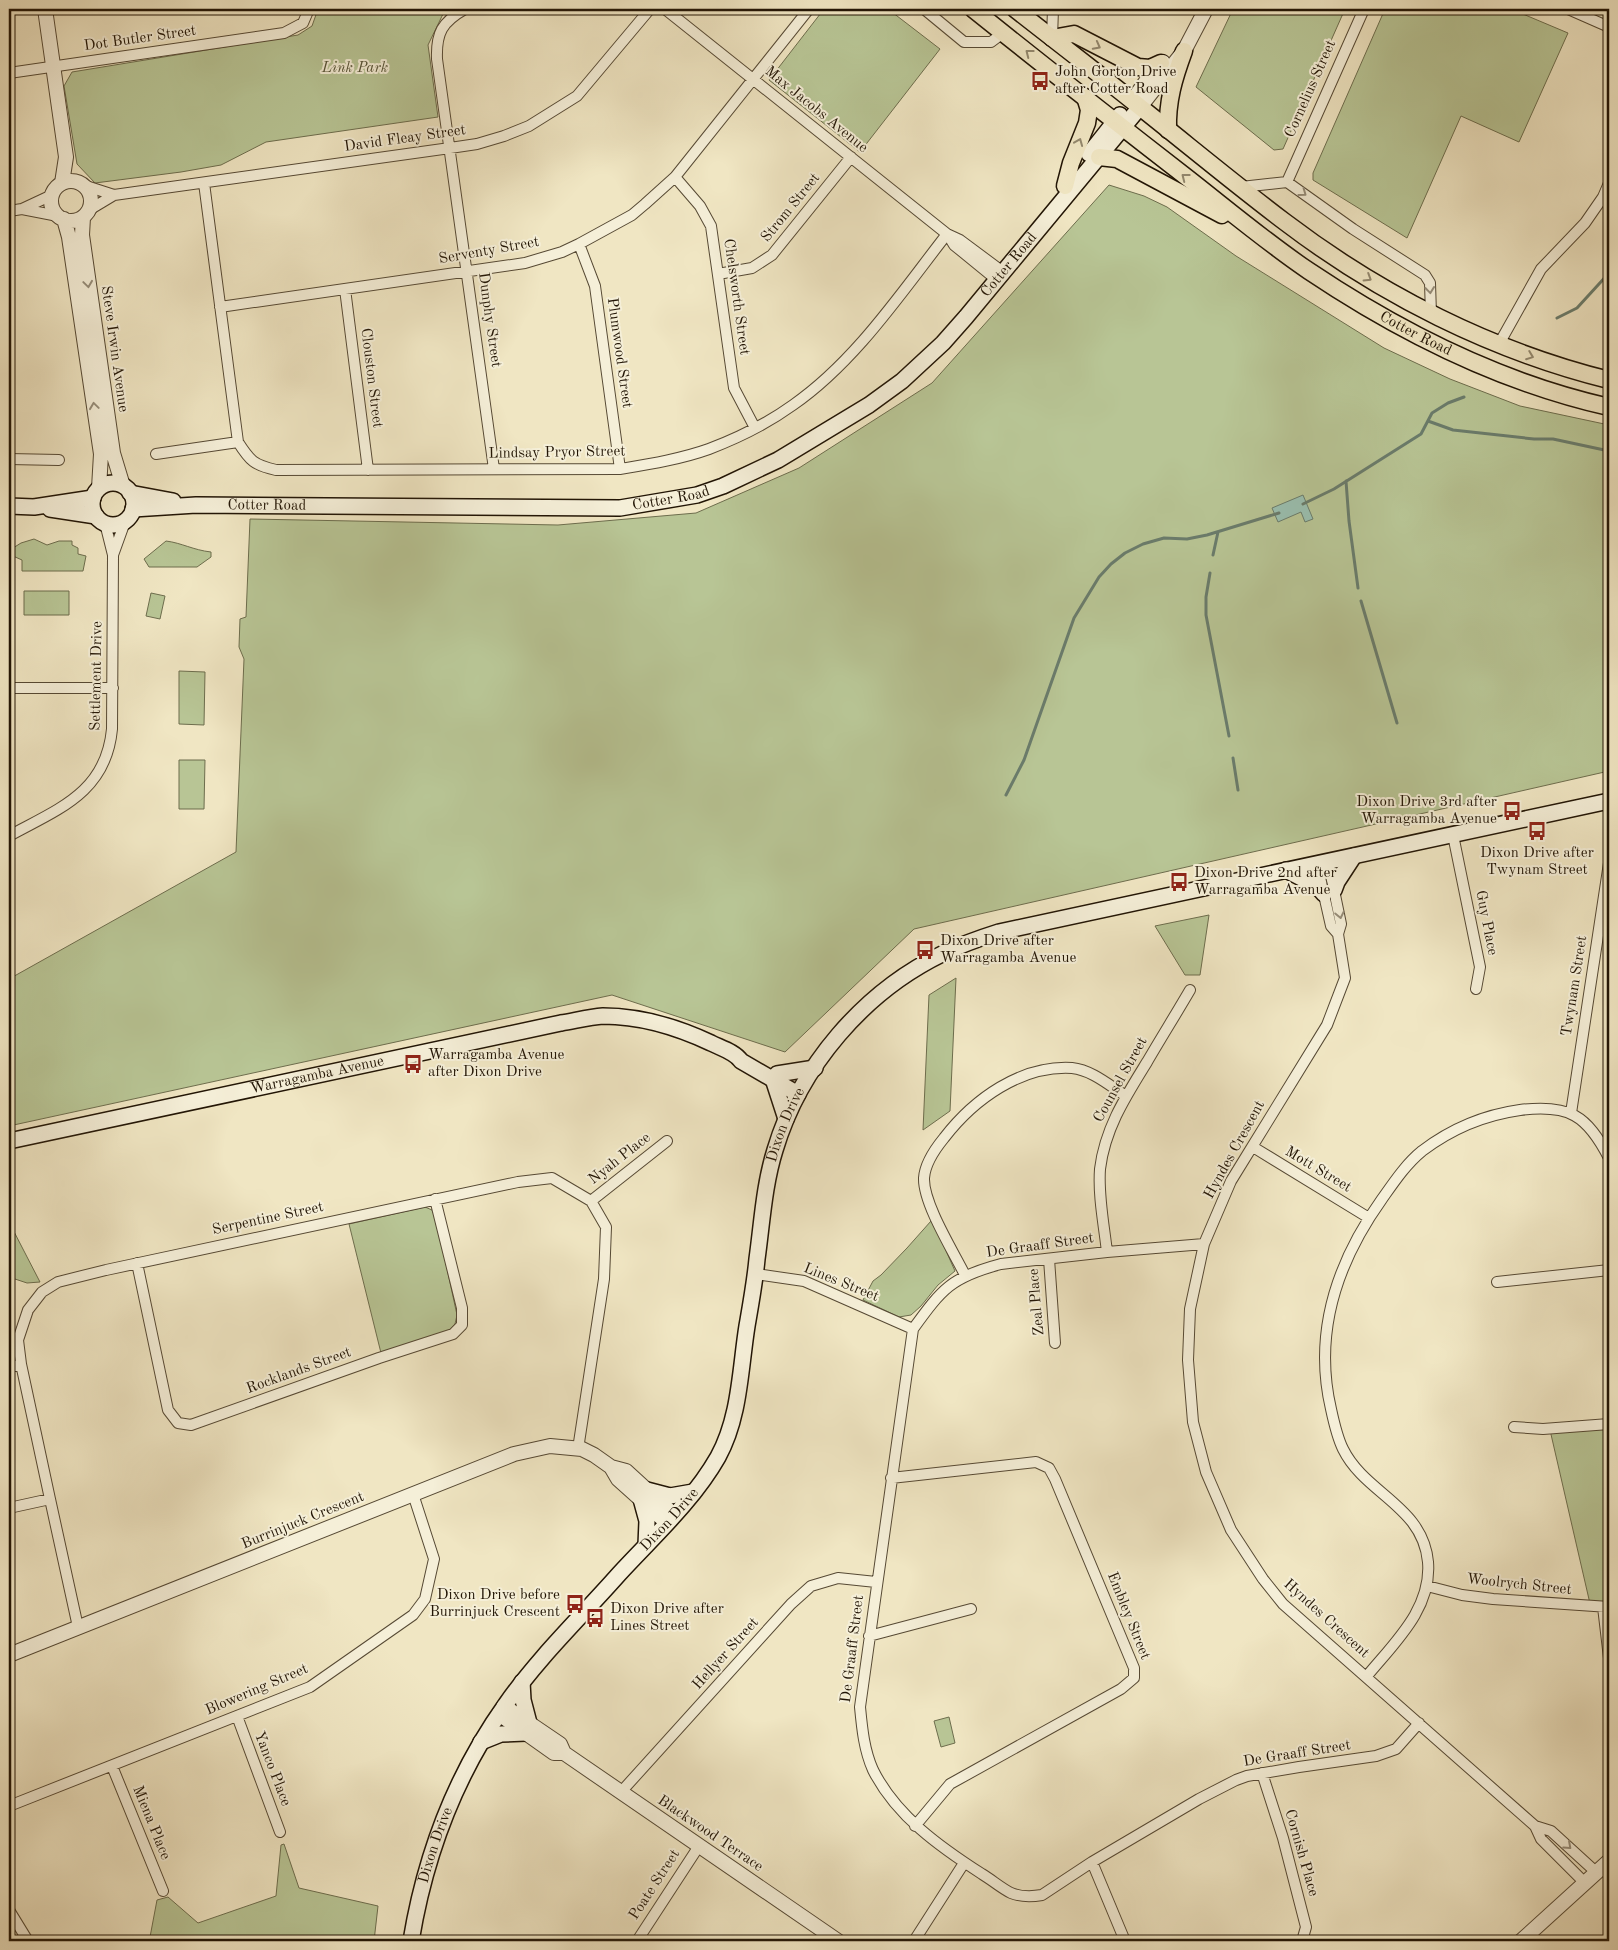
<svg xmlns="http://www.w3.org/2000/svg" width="1618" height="1950" viewBox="0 0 1618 1950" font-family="'Old Standard TT',serif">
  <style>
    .green { fill: #b8c595; stroke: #6d6d4d }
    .water { fill: #9ac0b1; stroke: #6a7c6c }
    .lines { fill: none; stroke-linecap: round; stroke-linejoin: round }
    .stream { stroke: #6a7c6c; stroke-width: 3 }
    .minor-casing { stroke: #564934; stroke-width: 12 }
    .tertiary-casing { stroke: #564934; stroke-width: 16 }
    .secondary-casing { stroke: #221505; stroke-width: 18 }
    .primary-casing { stroke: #221505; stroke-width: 19 }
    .minor { stroke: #f5efd8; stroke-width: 10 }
    .tertiary { stroke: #f5efd8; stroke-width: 14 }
    .secondary { stroke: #f5efd8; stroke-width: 15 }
    .primary { stroke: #f0e6c3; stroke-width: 16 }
    .oneway { stroke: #93886e }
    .oneway2 { stroke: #968d79 }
    .labels { text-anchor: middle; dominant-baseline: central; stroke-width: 4; stroke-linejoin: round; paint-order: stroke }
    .street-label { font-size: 15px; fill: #221505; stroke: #f5efd8 }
    .park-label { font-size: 15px; font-style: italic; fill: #565337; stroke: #f5efd8 }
    .poi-label { font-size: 15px; fill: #221505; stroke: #f5efd8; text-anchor: start }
  </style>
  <rect width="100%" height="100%" fill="#f0e6c3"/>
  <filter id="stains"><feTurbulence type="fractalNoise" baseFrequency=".004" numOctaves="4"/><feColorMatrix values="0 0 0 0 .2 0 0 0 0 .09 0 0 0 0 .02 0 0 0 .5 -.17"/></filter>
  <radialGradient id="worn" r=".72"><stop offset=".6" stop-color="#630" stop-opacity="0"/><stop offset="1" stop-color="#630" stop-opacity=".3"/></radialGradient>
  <path class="green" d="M318,9H451L443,14L428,45L438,117L266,142L221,165L181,172L95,183L77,164L64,86L72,72L298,35L312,26Z
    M824,9H888L940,49L860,152L769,80Z
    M1233,9H1345L1283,149L1274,150L1196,87Z
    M1385,9H1511L1568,33L1519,142L1461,116L1407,238L1313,180V173Z
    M1109,185L1144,196L1167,207L1236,256L1384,348L1450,379L1520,406L1609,425V771L914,929L785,1052L612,995L9,1126V979L236,852L244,659L239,647L240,619L246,617L250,519L558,525L696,513L799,468L932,383Z
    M34,539L47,545L59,541H72V545L78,548V554L86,556L83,571H22V560L13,556V548L21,543Z
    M166,541C182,543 193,550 211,552V557L197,567H149L144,559Z
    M24,591H69V615H24Z
    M151,593L165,596L160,619L146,616Z
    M179,671L205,672L204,725L179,724Z
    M179,760H205L204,809H179Z
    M1209,915L1200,975H1185L1155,926Z
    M956,978L950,1111L923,1130L929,995Z
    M425,1207L432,1210L437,1222L457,1315L455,1324L450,1330L381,1353L349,1224Z
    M931,1221L939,1235L955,1271L938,1285L921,1306L911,1315L899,1317L863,1300L873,1281L881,1275L907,1248Z
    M9,1222L40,1282L27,1283L9,1277Z
    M1609,1426V1609L1591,1608L1550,1430Z
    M949,1717L955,1743L941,1747L934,1721Z
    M284,1844L299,1888L378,1906L374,1941H138L150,1937L157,1900L168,1897L198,1923L276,1896L281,1845Z"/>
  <path class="water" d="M1303,495L1313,519L1305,522L1301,512L1278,522L1272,508Z"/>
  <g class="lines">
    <path class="stream" d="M1557,318L1577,308L1609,273
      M1428,421L1453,430L1534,439H1553L1609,451
      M1346,481L1349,521L1358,588
      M1303,504L1334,489L1421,434L1432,413L1448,403L1464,397
      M1213,555L1218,532
      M1210,573L1206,597V615L1229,736
      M1361,601L1397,723
      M1233,758L1238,790
      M1006,795L1024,760L1074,618L1099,577L1111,564L1125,553L1143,544L1164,538L1187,539L1207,535L1279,513"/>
    <g class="minor-casing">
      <path id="minor" d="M465,9C442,22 436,33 437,59L494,469
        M665,9L947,234L960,240L1003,272
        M924,9L964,42H991L1003,33
        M1568,9L1609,27
        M1052,38L1053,9
        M9,73L284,33L303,23L309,9
        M675,177L700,206L711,226L734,388L755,428
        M1287,182L1364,9
        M204,183L238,442C250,461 254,465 276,470L620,469C650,464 681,459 709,449C738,438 768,423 793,405C855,362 901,293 947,234
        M83,185L114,195
        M1241,187L1287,182L1353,229L1425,275L1430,283L1431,314
        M22,209L58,216
        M89,210L114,195L450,148L477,144L504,136L529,126L577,96L650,9
        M9,211L22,209L52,195
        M948,235L954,245L997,280
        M579,244L595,286L620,469
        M718,274L752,268L772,255L851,157
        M345,289L368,470
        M220,307L525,263L562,252L579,244L632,215L645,204L675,177L809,9
        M1499,344L1541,269L1585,223L1603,197L1609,183
        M156,454L238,442
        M9,459L59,460
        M113,555L126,519
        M9,688H113
        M1453,835L1480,967L1476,989
        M9,836C58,809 106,793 112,729L113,555L105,523
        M1328,861L1341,924L1338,934L1345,978L1327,1025L1231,1181L1204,1244L1190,1309L1188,1360L1193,1422L1206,1472L1231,1530L1263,1579L1283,1604L1535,1826L1541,1839L1585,1883
        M1317,864L1331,926L1338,934
        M1571,1113L1609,863
        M1253,1147L1369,1218
        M591,1201L667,1141
        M1204,1244L1107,1252L1001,1264C951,1277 942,1289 913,1329L860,1707C862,1728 864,1750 873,1770C896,1816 940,1847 982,1874C992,1880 1001,1888 1011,1893C1021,1897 1031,1897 1042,1895L1092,1862L1199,1799L1236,1780L1247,1776L1299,1767L1376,1756L1396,1749L1419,1723
        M1107,1252C1104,1225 1098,1196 1100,1169C1105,1128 1126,1096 1147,1062C1161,1038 1176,1014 1190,990
        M1049,1259L1055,1343
        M137,1263L168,1410L178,1423L191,1425L379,1358L453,1334L462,1325V1308L435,1199
        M756,1274L804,1281L913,1329
        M965,1275C953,1251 923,1203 924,1178C925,1163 935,1149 944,1138C974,1099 1021,1065 1072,1068C1092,1070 1110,1086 1126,1096
        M1497,1282L1609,1270
        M9,1367L21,1364
        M1514,1427L1543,1429L1609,1424
        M891,1478L1036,1462L1049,1468L1055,1479L1134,1668V1678L1121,1689L950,1784L915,1826
        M9,1508L50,1499
        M1427,1586L1462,1595L1493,1599L1609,1607
        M1603,1607L1609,1658
        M78,1627L50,1499L21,1364L18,1340L28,1310L42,1292L58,1282L106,1270L518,1182L552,1178L591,1201L606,1227L604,1279L578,1449
        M869,1636L971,1609
        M1367,1676C1394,1643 1432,1609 1428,1562C1423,1506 1365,1494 1343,1449C1337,1437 1334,1423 1331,1409C1313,1332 1337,1262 1382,1199C1394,1182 1406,1164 1422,1151C1451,1129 1484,1115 1520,1110C1569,1104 1587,1115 1609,1158
        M237,1716L280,1832
        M112,1766L163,1891
        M1262,1773L1283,1838L1306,1927L1302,1941
        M621,1792L791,1604L811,1586L838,1578L876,1582
        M9,1806L310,1687L413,1615L425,1599L434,1559L413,1494
        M1535,1826L1551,1831L1597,1873
        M1092,1862L1125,1941
        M9,1910L28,1941
        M637,1941L699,1846
        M914,1941L964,1863"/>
    </g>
    <g class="tertiary-casing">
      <path id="tertiary" d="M45,9L66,157L62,183
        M1132,101L1147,80L1163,62
        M1140,107L1184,51L1206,9
        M51 201a20 20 0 1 1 40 0a20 20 0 1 1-40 0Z
        M83,217L82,235L113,453L123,486
        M64,219L69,237L101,454L99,488
        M611,1467L618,1479L667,1523
        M9,1655L514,1454L550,1446L582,1449L594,1455L611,1467L626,1471L674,1515
        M504,1706L560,1744L564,1753L838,1941
        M499,1714L554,1753H564
        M1521,1941L1609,1861"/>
    </g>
    <g class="secondary-casing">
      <g id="secondary">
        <path d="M1089,154L1120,115"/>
        <circle cx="113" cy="504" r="21"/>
        <path d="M130,493L173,501"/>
        <path d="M9,506L34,507L93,498"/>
        <path d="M50,509L96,516"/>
        <path id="s1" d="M133,509L196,505L620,508L697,495L723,486L778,460L869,405L902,381L943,343L966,317L1140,107"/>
        <path d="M1286,870L1317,886L1324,894"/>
        <path d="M1334,890L1337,882L1354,856"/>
        <path d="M777,1074L815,1068"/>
        <path d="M773,1079L786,1119"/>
        <path id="s2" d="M9,1141L561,1023C574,1021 589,1017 603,1016C641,1016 677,1027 711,1043C721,1048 735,1052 741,1061L798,1094"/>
        <path d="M647,1490L670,1496L693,1492"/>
        <path d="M641,1499L647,1521L646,1545"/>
        <path d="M522,1682L523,1700L529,1723"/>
        <path d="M481,1742L501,1734L526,1733"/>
        <path id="s3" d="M411,1941C425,1856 456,1774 506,1704C539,1657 581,1617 619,1574C653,1537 693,1501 718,1457C740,1417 740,1370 747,1326C751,1303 755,1281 757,1259C762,1223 764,1185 775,1150C800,1066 864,992 942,954C960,945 980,938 999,932L1609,801"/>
      </g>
    </g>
    <g class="primary-casing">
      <g id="primary">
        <path id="s4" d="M973,9C1043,65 1114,121 1185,176C1226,208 1266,242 1309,271C1400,332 1502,383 1609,407"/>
        <path d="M1015,9C1057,42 1099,74 1140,107C1188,145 1236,185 1285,222C1381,295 1492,351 1609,380"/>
        <path d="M1052,38L1074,34L1138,67L1150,68L1161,63"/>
        <path d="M1168,130C1167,101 1174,78 1184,51"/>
        <path d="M1099,157L1117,159L1222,215"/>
        <path d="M1065,186L1071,163L1087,123L1089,110L1085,97"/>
      </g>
    </g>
    <use href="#minor" class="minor"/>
    <use href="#tertiary" class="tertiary"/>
    <use href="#secondary" class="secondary"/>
    <use href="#primary" class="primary"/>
  </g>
  <defs><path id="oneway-chevron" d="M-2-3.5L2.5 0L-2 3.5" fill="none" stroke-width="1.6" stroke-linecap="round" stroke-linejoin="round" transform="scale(1.25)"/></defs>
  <g class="oneway">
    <use href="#oneway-chevron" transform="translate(1097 46) rotate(28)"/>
    <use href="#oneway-chevron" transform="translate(1029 53) rotate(-142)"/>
    <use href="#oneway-chevron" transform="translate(1079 142) rotate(-68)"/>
    <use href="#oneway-chevron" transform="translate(1185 177) rotate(-142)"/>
    <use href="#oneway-chevron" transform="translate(1368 278) rotate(32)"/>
    <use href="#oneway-chevron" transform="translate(1530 356) rotate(21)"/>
  </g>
  <g class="oneway2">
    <use href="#oneway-chevron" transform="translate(1303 193) rotate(36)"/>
    <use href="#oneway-chevron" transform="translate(88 284) rotate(82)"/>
    <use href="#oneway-chevron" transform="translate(1430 290) rotate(83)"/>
    <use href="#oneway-chevron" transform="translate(94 406) rotate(-98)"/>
    <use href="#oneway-chevron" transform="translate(1340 915) rotate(78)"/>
    <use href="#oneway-chevron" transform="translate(1568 1846) rotate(42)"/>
  </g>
  <defs>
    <g id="bus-bare" transform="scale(1.5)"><path d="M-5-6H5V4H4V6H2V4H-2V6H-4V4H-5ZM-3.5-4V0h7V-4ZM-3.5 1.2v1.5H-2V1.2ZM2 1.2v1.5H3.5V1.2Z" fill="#8f2418" stroke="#f5efd8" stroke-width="2.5" paint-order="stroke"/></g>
  </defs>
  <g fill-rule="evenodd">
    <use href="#bus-bare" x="1040" y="81"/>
    <use href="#bus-bare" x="1512" y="811"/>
    <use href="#bus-bare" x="1537" y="831"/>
    <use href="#bus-bare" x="1179" y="882"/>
    <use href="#bus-bare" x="925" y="950"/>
    <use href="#bus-bare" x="413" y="1064"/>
    <use href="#bus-bare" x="575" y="1604"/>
    <use href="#bus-bare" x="595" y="1618"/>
  </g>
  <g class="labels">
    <g class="street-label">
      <text transform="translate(140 39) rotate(-8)">Dot Butler Street</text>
      <text transform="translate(1311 89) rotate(-66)">Cornelius Street</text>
      <text transform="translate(816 110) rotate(39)">Max Jacobs Avenue</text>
      <text transform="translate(405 139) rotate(-8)">David Fleay Street</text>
      <text transform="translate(791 208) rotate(-51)">Strom Street</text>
      <text transform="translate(489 251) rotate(-10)">Serventy Street</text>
      <text stroke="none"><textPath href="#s1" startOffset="959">Cotter Road</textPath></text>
      <text transform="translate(736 297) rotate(82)">Chelsworth Street</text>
      <text transform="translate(489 320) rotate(82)">Dunphy Street</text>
      <text stroke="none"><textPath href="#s4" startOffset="550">Cotter Road</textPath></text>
      <text transform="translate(114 349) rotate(82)">Steve Irwin Avenue</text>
      <text transform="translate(619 353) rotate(82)">Plumwood Street</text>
      <text transform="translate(371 378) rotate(83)">Clouston Street</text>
      <text transform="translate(557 453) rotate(-1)">Lindsay Pryor Street</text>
      <text stroke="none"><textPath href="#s1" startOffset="539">Cotter Road</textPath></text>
      <text stroke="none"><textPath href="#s1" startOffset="134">Cotter Road</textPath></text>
      <text transform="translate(97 676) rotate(-89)">Settlement Drive</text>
      <text transform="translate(1486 923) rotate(79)">Guy Place</text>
      <text transform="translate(1575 986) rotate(-81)">Twynam Street</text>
      <text stroke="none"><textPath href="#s2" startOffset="315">Warragamba Avenue</textPath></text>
      <text transform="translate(1121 1080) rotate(-61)">Counsel Street</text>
      <text stroke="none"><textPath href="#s3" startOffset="924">Dixon Drive</textPath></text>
      <text transform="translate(1235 1150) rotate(-61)">Hyndes Crescent</text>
      <text transform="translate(620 1159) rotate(-38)">Nyah Place</text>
      <text transform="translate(1318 1170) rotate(31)">Mott Street</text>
      <text transform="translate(268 1219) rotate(-12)">Serpentine Street</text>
      <text transform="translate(1040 1246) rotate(-8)">De Graaff Street</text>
      <text transform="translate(841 1283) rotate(22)">Lines Street</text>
      <text transform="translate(1037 1302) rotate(-95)">Zeal Place</text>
      <text transform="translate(299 1371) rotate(-20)">Rocklands Street</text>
      <text stroke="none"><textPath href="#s3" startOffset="504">Dixon Drive</textPath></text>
      <text transform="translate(303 1521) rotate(-22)">Burrinjuck Crescent</text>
      <text transform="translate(1519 1585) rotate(6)">Woolrych Street</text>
      <text transform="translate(1128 1616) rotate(68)">Embley Street</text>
      <text transform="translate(1326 1619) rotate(42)">Hyndes Crescent</text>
      <text transform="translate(853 1649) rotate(-83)">De Graaff Street</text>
      <text transform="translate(726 1654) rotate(-48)">Hellyer Street</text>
      <text transform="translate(257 1690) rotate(-23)">Blowering Street</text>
      <text transform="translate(1297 1754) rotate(-9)">De Graaff Street</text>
      <text transform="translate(272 1769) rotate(69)">Yanco Place</text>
      <text transform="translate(151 1823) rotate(68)">Miena Place</text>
      <text transform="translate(710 1834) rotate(34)">Blackwood Terrace</text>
      <text stroke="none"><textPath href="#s3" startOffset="99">Dixon Drive</textPath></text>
      <text transform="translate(1301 1853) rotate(74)">Cornish Place</text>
      <text transform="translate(655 1885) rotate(-57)">Poate Street</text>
    </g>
    <g class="park-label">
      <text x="355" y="68">Link Park</text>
    </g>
    <g class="poi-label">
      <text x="1055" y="72">John Gorton Drive<tspan x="1055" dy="17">after Cotter Road</tspan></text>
      <text x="1497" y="802" text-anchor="end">Dixon Drive 3rd after<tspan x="1497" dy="17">Warragamba Avenue</tspan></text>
      <text x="1537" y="853" text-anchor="middle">Dixon Drive after<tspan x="1537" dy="17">Twynam Street</tspan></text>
      <text x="1194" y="873">Dixon Drive 2nd after<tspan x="1194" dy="17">Warragamba Avenue</tspan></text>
      <text x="940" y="941">Dixon Drive after<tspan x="940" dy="17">Warragamba Avenue</tspan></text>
      <text x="428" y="1055">Warragamba Avenue<tspan x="428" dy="17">after Dixon Drive</tspan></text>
      <text x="560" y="1595" text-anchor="end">Dixon Drive before<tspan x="560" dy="17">Burrinjuck Crescent</tspan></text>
      <text x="610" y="1609">Dixon Drive after<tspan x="610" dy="17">Lines Street</tspan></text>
    </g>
  </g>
  <rect width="1618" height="1950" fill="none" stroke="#f0e6c3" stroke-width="30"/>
  <rect x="10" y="10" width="1598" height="1930" fill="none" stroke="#221505" stroke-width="2.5"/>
  <rect x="15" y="15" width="1588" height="1920" fill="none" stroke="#221505"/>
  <rect width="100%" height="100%" filter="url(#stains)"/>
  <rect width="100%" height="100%" fill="url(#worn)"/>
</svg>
